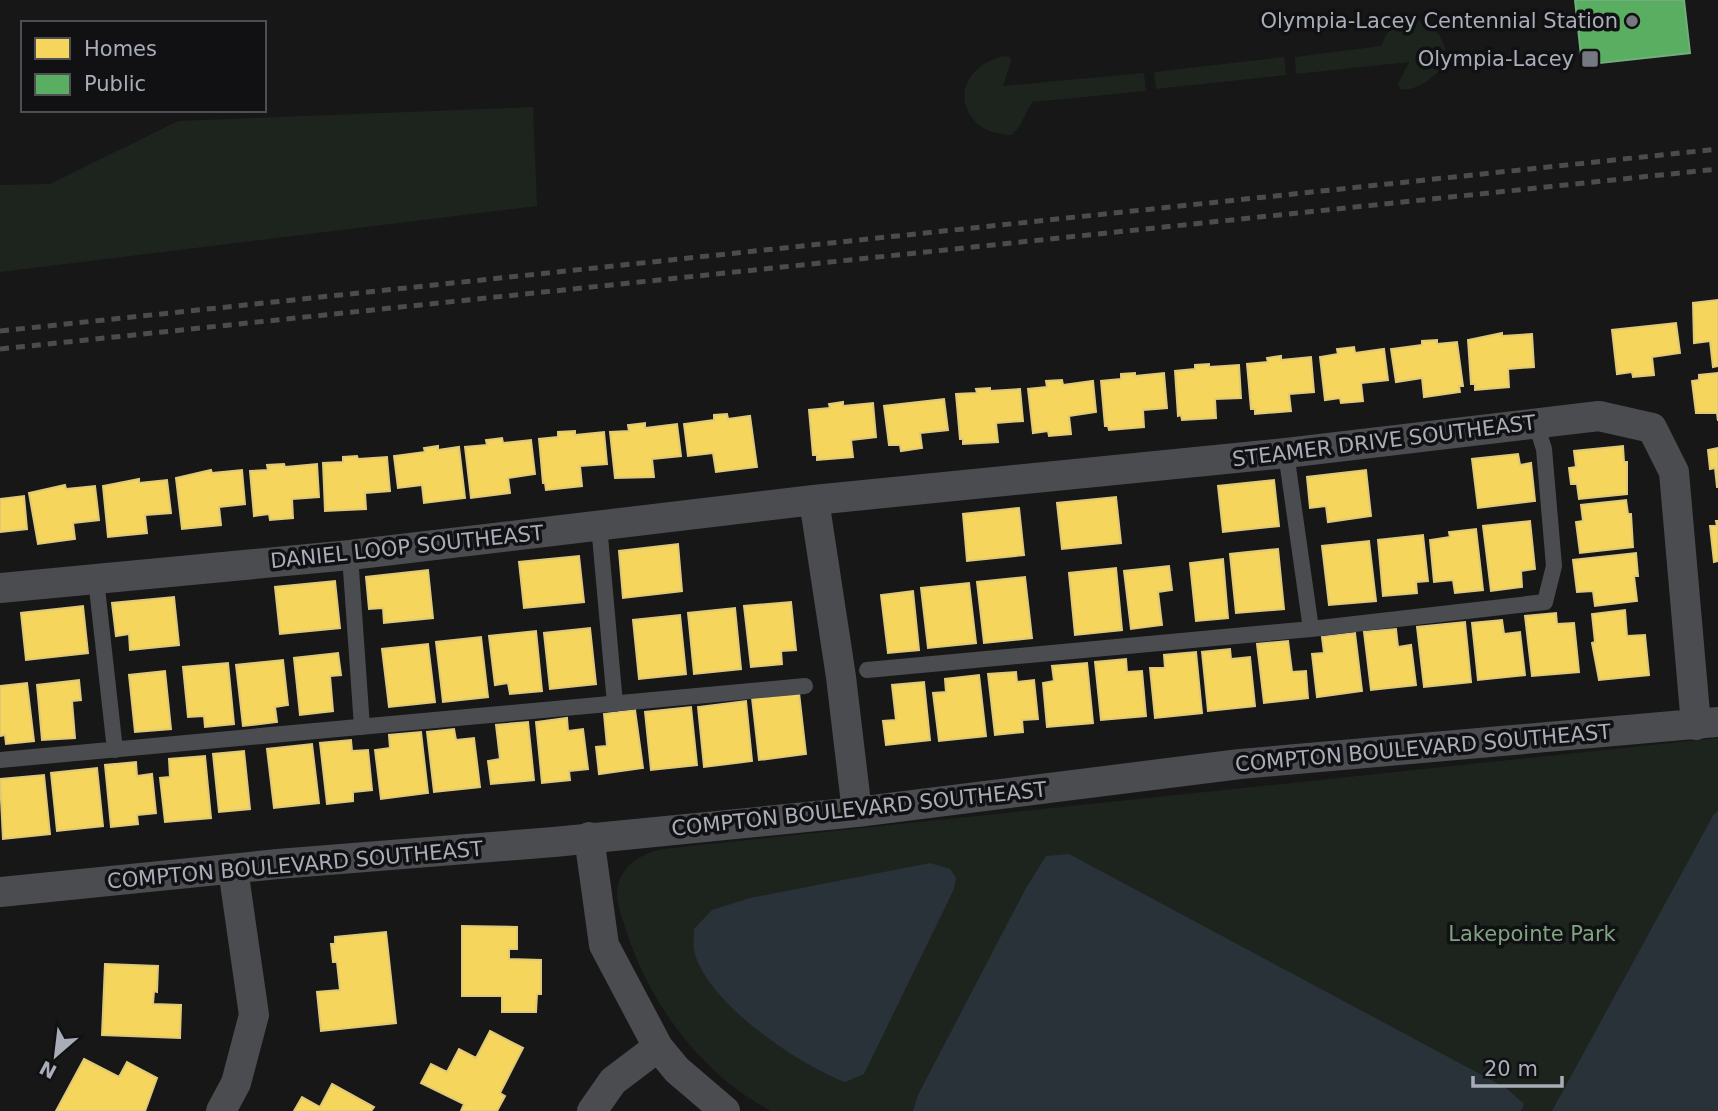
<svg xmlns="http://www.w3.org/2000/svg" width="1718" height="1111" viewBox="0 0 1718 1111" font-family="'DejaVu Sans',sans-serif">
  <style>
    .green { fill: #1d241e }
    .water { fill: #2a3239 }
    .homes { fill: #f6d55c; stroke: #dfc978; stroke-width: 2 }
    .public { fill: #5aae61; stroke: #71ae7b; stroke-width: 2 }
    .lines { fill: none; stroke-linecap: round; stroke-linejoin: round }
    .lane { stroke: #4b4c50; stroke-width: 16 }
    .street { stroke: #4b4c50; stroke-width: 30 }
    .rail { stroke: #4b4c4f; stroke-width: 5; stroke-dasharray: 9 7; stroke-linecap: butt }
    .poi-dot { fill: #757880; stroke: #111113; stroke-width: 2.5 }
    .labels { text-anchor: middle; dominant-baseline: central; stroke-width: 7; stroke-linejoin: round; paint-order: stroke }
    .poi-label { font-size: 21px; fill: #a8adb8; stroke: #111113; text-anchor: end }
    .street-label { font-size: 21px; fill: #a8adb8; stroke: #111113 }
    .park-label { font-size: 21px; fill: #7fa381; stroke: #111113 }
  </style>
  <rect width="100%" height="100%" fill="#171717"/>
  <path class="green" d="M1410,18C1435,24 1449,39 1445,66C1433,77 1417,92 1400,89L1398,84L1409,62L1296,74L1295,57L1381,46L1392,23Z
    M1004,56L1010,57L1011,61L1003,86L1144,73L1146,91L1032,102L1019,127L1012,135C956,135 945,70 1004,56Z
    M1284,57L1286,75L1156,89L1154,72Z
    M533,107L537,206L0,272V185L50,184L178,121Z
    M1718,738V1111H771C702,1075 649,1003 626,930C620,912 611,891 623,873C632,858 647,853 663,849Z"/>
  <path class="water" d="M1718,811V1111H1552L1714,814Z
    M1069,854L1506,1088L1524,1104L1521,1111H913L918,1095L1026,888L1046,856Z
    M930,863L950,869L956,878L954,889L864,1074L845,1082C798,1064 705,1002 694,950C693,944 694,935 694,929L712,910L750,898Z"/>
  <path class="homes" d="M1718,300V366L1713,367L1710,341L1694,343L1693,303Z
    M1676,323L1680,353L1652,357L1654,375L1633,377L1632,372L1617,374L1612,330Z
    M1502,333V336L1532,334L1534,367L1508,369L1509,387L1475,390V384H1471L1468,340Z
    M1437,340V344L1457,342L1463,386H1459L1460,392L1424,397L1422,378L1396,382L1391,349L1422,345V341Z
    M1354,347L1355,353L1384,349L1388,380L1361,383L1363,401L1341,403L1340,398L1325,400L1320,357L1338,354L1337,349Z
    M1281,356V360L1311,357L1314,392L1289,394L1291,411L1255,414V409H1251L1247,364L1268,362L1267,358Z
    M1209,364V367L1239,365L1241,398L1215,399L1216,418L1182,420L1181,415L1178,416L1175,371L1195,369V365Z
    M1135,373V376L1164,373L1167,408L1143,410L1144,427L1109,430L1108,426H1105L1101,381L1121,379V374Z
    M1718,373V421L1717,413H1696L1692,381L1699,380V375Z
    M1062,380L1063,385L1093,381L1096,412L1069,416L1071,434L1049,436L1048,431L1033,433L1028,389L1047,387L1046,381Z
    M990,388V391L1020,389L1023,421L996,423L998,442L963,444V439H960L956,394L977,393L976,389Z
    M944,399L948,430L920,433L922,448L901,451L900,445H889L884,406Z
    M843,402V406L873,403L876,437L851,440L853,457L817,460V455H813L809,410L830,408L829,404Z
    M727,414L728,419L750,416L757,467L716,472L713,453L688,456L684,424L714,420V415Z
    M645,423V428L677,424L681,456L652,459L654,477L615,478L610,432L629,431L628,425Z
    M575,431V435L604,432L607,464L580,466L582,486L546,490L545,483H543L539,439L558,437V432Z
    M502,438L503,443L531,440L535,474L508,478L510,493L471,498L465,447L487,445L486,440Z
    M438,446V450L459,447L465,498L424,503L422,485L398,488L394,456L425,452L424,448Z
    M1623,446L1624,462H1627V494L1579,499L1577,484H1571L1569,468L1576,467L1574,451Z
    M1718,448V487H1717L1715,468L1710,469L1708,450Z
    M1518,454L1520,465L1531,463L1535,501L1478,508L1472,459Z
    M357,456L358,459L387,457L390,491L365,493L366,509L325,511L323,463L343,462V457Z
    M284,464L285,467L317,464L319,497L292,499L293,518L270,520L269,514L254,516L250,471L268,470L267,465Z
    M211,470L212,473L242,470L245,504L219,507L221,525L182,529L176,478Z
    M1366,470L1371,516L1328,522L1326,506L1310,508L1307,477Z
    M139,479V483L167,480L171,513L145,515L147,533L108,537L103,486Z
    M1274,480L1279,526L1223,532L1218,486Z
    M65,485L66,489L95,486L99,520L73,523L75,539L38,544L29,493Z
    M24,496L27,529L0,532V499Z
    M1116,497L1121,543L1062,549L1057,503Z
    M1626,500L1628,514H1631L1633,547L1580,553L1576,522L1583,521L1581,505Z
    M1019,508L1024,555L967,561L963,514Z
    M1530,521L1535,569L1521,571L1522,587L1491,591L1483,526Z
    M1716,521H1718V561L1714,562L1710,526H1717Z
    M1476,529L1483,590L1455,593L1453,580L1434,582L1430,540L1450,537L1449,532Z
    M1423,535L1428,581L1416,582L1417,593L1383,596L1378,540Z
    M1369,541L1376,601L1329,605L1322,546Z
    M678,544L682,591L623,598L619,551Z
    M1278,549L1284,609L1236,613L1230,554Z
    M1636,553L1638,576H1634L1637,601L1595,606L1593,591L1577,592L1573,560Z
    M579,556L584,602L524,608L519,562Z
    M1223,559L1228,618L1196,621L1190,563Z
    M1169,566L1172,590L1158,592L1162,625L1131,629L1124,571Z
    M1116,568L1122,630L1075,635L1069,573Z
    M428,570L433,618L384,623L383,608L369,609L366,577Z
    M1025,577L1032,638L984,643L977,582Z
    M335,581L340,628L280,634L275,587Z
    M969,583L976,643L928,648L921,588Z
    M913,591L919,650L888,653L881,595Z
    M174,597L179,645L130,650L129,634L116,636L112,603Z
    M791,602L796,650L781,651L782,664L751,667L744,606Z
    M83,606L88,653L26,660L21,613Z
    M735,608L741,669L694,674L688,613Z
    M1625,610L1627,636L1645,635L1649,675L1599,680L1592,643L1595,642L1592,614Z
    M1556,613L1557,624L1574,623L1579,672L1532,676L1525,616Z
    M680,615L686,674L639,679L633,620Z
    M1502,620L1504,634L1520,632L1525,675L1478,680L1472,623Z
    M1465,622L1471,682L1424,687L1417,627Z
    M590,628L596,684L550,689L544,633Z
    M1396,629L1398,647L1411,645L1416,685L1371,690L1364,632Z
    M536,631L542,691L510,694L508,683L495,685L489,636Z
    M1355,633L1362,691L1317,697L1312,654L1324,653L1322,637Z
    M481,637L488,697L443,702L436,642Z
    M1288,641L1292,672L1306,671L1308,698L1264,703L1257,644Z
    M428,644L435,702L389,707L382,649Z
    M1230,649L1231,659L1250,657L1255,706L1208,711L1202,652Z
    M1196,652L1202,713L1155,718L1150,668H1165L1164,655Z
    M338,653L341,675L330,676L333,711L300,715L294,658Z
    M1126,659L1127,672L1142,671L1146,716L1101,720L1095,662Z
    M283,660L288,705L275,707L277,722L243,726L236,665Z
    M228,663L234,724L205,727L204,716L188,717L183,667Z
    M1087,663L1093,723L1047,727L1043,683L1054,681L1052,666Z
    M165,671L171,729L135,732L129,675Z
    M1016,672L1017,682L1034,680L1038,719L1022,720L1023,732L995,735L988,674Z
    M979,675L986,736L939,741L933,693L946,692L945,679Z
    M79,680L81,700L72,701L75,738L42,740L37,685Z
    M924,682L930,740L886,745L883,721L896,720L892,685Z
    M27,683L34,741L6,744L5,735L0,736V686Z
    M799,693L806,754L759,760L752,698Z
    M746,701L752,761L704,767L698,707Z
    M691,707L697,765L651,770L645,712Z
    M635,710L643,768L599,774L596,747L607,746L604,714Z
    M567,718L568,731L583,729L588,769L569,771L570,780L542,783L536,722Z
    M528,722L534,780L491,784L488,761L500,759L496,725Z
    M454,729L456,740L474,738L480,787L434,792L427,732Z
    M421,732L428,793L381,799L375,750L390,748L389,735Z
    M351,740L352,751L368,750L372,790L353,792V801L327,804L320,743Z
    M312,744L319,803L274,808L267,749Z
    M244,751L250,809L219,812L213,754Z
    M205,756L211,818L165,822L160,778L170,777L169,759Z
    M136,762L137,776L152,774L156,813L137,815L138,824L111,827L105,765Z
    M97,768L103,826L57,831L51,773Z
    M44,775L50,834L3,839L0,779Z
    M462,926L517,927V949H509V959L541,960V994H537L536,1012H502V996H462Z
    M386,932L396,1023L321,1031L317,992L340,990L337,962H333L331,944H335V937Z
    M105,964L158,966L157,992L154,991L153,1004L181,1005L180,1038L102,1035Z
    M490,1031L523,1048L500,1093L505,1096L497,1111H461L464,1104L421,1083L431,1064L447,1072L459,1049L476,1058Z
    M84,1059L119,1077L127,1062L157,1078L145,1111H56Z
    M332,1084L374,1107L371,1111H294L302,1097L320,1107Z"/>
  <path class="public" d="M1575,0H1684L1690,53L1582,65Z"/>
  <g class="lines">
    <path class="lane" d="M1286,453L1311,629
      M599,525L615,704
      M350,555L362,727
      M96,579L115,750
      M867,670L1311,629L1545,602L1554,566L1544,449L1536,424
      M0,760L805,686"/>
    <path class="street" d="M814,500L841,677L857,812
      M0,588L350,555L814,500L1286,453L1599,416L1652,428L1674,472L1696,725
      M589,837L604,945L658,1047L677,1070L725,1111
      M0,892L278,864L554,842L857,812L1240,764L1718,722
      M221,1111L236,1083L254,1015L233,869
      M592,1111L613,1081L658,1047"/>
    <path class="rail" d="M0,331L1718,149
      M0,349L1718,169"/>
  </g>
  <g class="poi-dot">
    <circle cx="1632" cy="21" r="7"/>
    <rect x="1581" y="50" width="18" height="18" rx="3.5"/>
  </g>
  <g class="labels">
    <g class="poi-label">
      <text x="1618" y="21">Olympia-Lacey Centennial Station</text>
      <text x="1574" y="59">Olympia-Lacey</text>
    </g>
    <g class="street-label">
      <text transform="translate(1384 441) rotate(-7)">STEAMER DRIVE SOUTHEAST</text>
      <text transform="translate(407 547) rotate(-6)">DANIEL LOOP SOUTHEAST</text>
      <text transform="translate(1423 748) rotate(-5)">COMPTON BOULEVARD SOUTHEAST</text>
      <text transform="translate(859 809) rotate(-6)">COMPTON BOULEVARD SOUTHEAST</text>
      <text transform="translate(295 865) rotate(-5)">COMPTON BOULEVARD SOUTHEAST</text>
    </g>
    <g class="park-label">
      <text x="1532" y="934">Lakepointe Park</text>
    </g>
  </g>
  <rect x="21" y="21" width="245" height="91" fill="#111113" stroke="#4d4f55" stroke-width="2"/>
  <rect x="35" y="38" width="35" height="21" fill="#f6d55c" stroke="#4d4f55" stroke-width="2"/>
  <text x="84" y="56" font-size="21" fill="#a8adb8">Homes</text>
  <rect x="35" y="74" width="35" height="21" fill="#5aae61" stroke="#4d4f55" stroke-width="2"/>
  <text x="84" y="91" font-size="21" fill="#a8adb8">Public</text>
  <g transform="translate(56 1055) rotate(208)" stroke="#111113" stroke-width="5" paint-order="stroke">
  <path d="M0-5L12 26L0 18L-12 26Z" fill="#a8adb8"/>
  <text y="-10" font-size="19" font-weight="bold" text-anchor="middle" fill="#a8adb8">N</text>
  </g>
  <path d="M1473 1076v10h89v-10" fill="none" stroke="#a8adb8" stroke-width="3.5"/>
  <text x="1484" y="1076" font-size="21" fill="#a8adb8" stroke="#111113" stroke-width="5" paint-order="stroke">20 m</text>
</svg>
